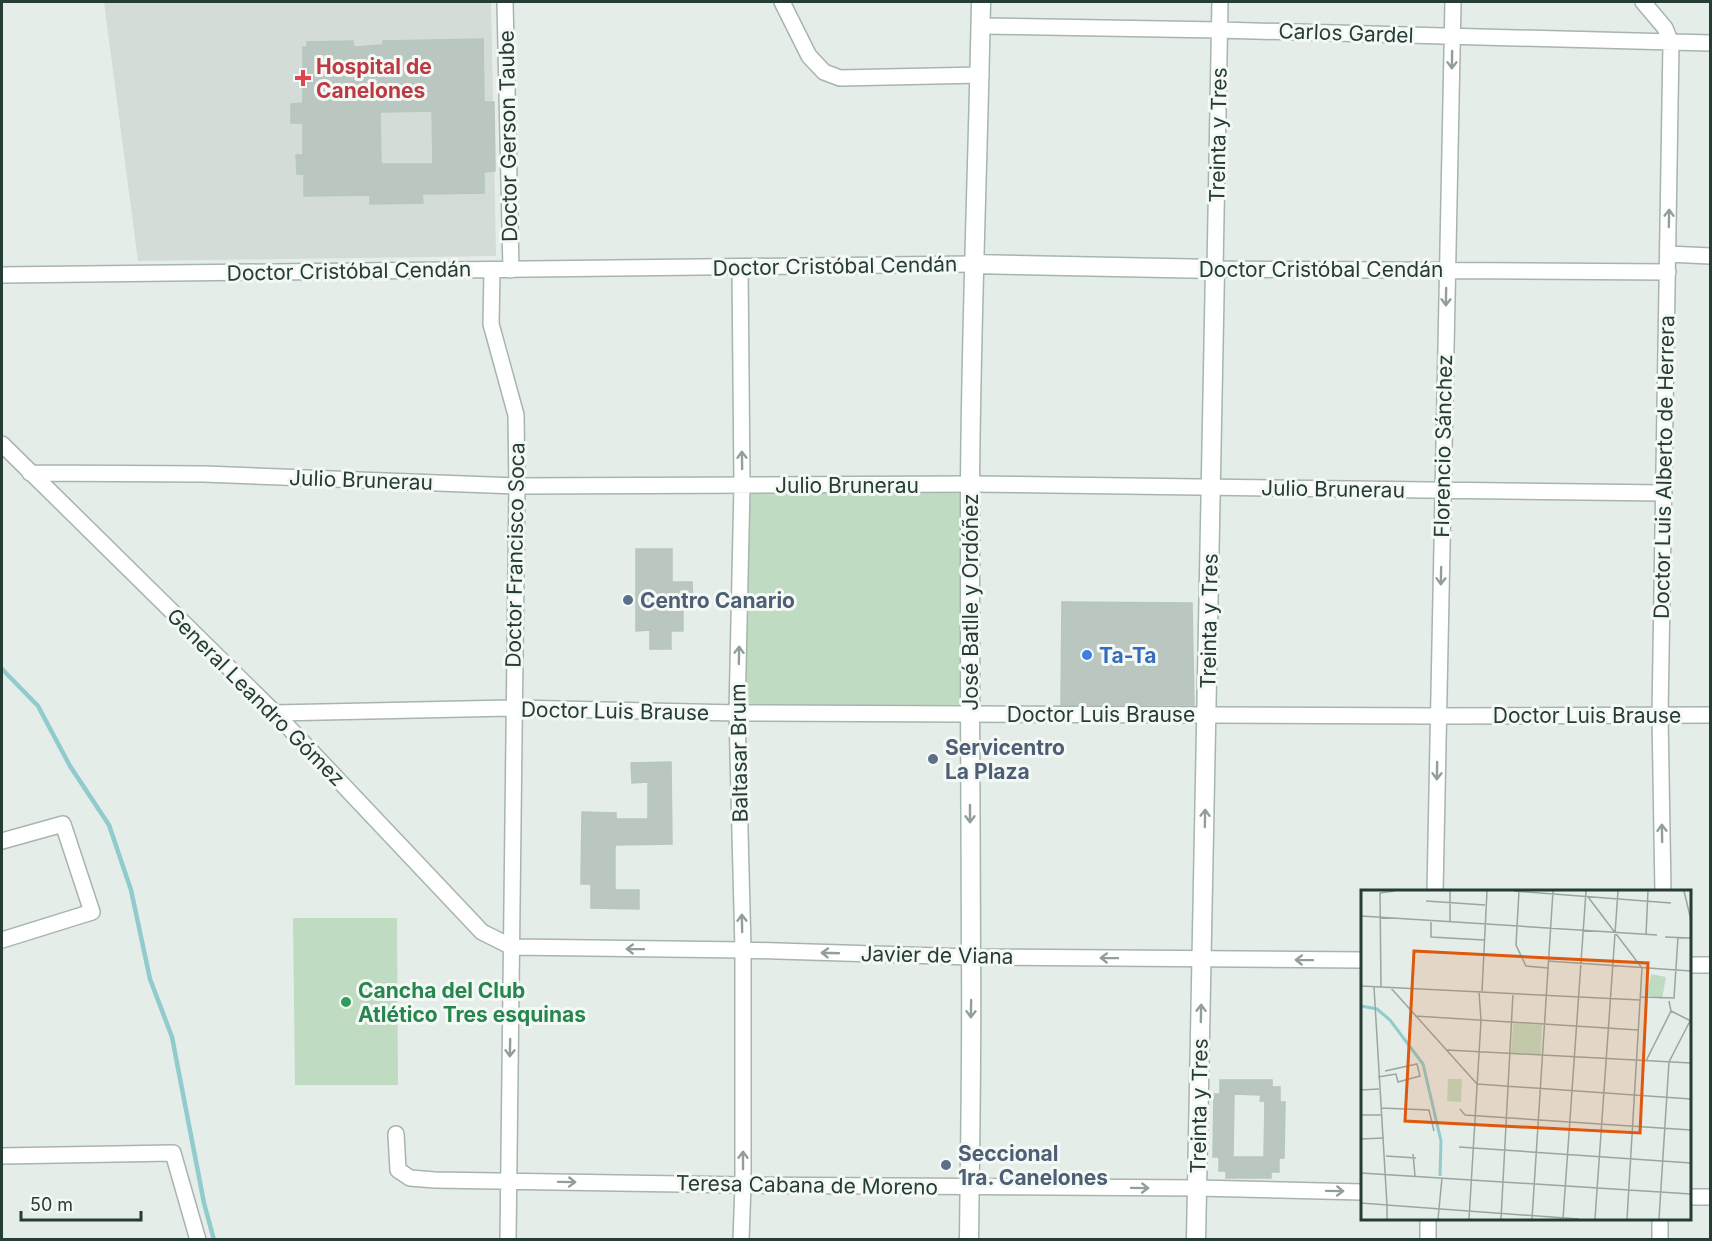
<svg xmlns="http://www.w3.org/2000/svg" width="1712" height="1241" viewBox="0 0 1712 1241" font-family="Inter,sans-serif">
  <style>
    .built { fill: #d3dcd7 }
    .green { fill: #bfdcc3 }
    .lines { fill: none; stroke-linecap: round; stroke-linejoin: round }
    .stream { stroke: #91cbcd; stroke-width: 4.5 }
    .building { fill: #bac7c1; stroke: #b7c6be; stroke-width: 1.5; fill-rule: evenodd }
    .street-casing { stroke: #a7b5ae; stroke-width: 18 }
    .secondary-casing { stroke: #a4b7ae; stroke-width: 21 }
    .street { stroke: #fff; stroke-width: 15 }
    .secondary { stroke: #fff; stroke-width: 18 }
    .oneway { stroke: #929e9a }
    .health-dot { fill: #e0444e; stroke: #f5f9f6; stroke-width: 2 }
    .service-dot { fill: #5c6f8a; stroke: #f5f9f6; stroke-width: 2 }
    .shop-dot { fill: #3f7fe0; stroke: #f5f9f6; stroke-width: 2 }
    .leisure-dot { fill: #2e9e5b; stroke: #f5f9f6; stroke-width: 2 }
    .labels { text-anchor: middle; dominant-baseline: central; stroke-width: 6; stroke-linejoin: round; paint-order: stroke }
    .street-label { font-size: 21px; fill: #253d34; stroke: #f5f9f6 }
    .health-label { font-size: 21px; font-weight: bold; fill: #be3a42; stroke: #f5f9f6; text-anchor: start }
    .service-label { font-size: 21px; font-weight: bold; fill: #4e5e75; stroke: #f5f9f6; text-anchor: start }
    .shop-label { font-size: 21px; font-weight: bold; fill: #366cbe; stroke: #f5f9f6; text-anchor: start }
    .leisure-label { font-size: 21px; font-weight: bold; fill: #27864d; stroke: #f5f9f6; text-anchor: start }
    .inset-river { fill: none; stroke: #91cbcd; stroke-width: 3 }
    .inset-road { fill: none; stroke: #98a7a0; stroke-width: 1.5 }
    .view { fill: #de580e; fill-opacity: 0.15; stroke: #de580e; stroke-width: 3 }
    .inset-edge { fill: none; stroke: #253d34; stroke-width: 3 }
  </style>
  <rect width="100%" height="100%" fill="#e4ede8"/>
  <path class="built" d="M104,2H491L496,256L138,261Z"/>
  <path class="green" d="M747,490L962,492L961,708H746Z
    M293,918H397L398,1085H295Z"/>
  <g class="lines">
    <path class="stream" d="M2,669L38,706L70,766L109,825L131,890L150,979L172,1037L204,1203L214,1240"/>
  </g>
  <path class="building" d="M483,39L484,102H494L495,171L484,172V193L422,194L423,203L370,204V195L304,196V174H297L296,155H303V123H291V104L303,103V47H307V42L353,41V46L356,47L383,45V41ZM432,111L433,164H381L380,112Z
    M636,549H672V582H692L693,605H683V631H671V649H650V630L636,631Z
    M1062,602L1192,603L1194,705H1061Z
    M671,762L672,844L615,845V890H639V909L591,908V884H581L582,812L616,813V819H648V782L632,783L631,763Z
    M1220,1080H1272V1087H1280V1102H1285L1284,1158H1279V1172H1271V1178H1226V1171H1219V1157H1213L1214,1094H1220ZM1234,1094L1261,1095L1260,1101H1265L1264,1157H1233Z"/>
  <g class="lines">
    <g class="street-casing">
      <path id="street" d="M505,2L511,270
        M782,2L809,56L824,72L840,78L981,75
        M1220,2L1215,269L1668,272
        M1643,2L1665,28L1671,43L1660,715L1663,892
        M981,26L1219,30L1710,43
        M1668,254L1710,256
        M740,267L742,486L737,713L743,950V1185L741,1240
        M492,270L491,324L516,415L517,486L508,1240
        M2,275L973,264
        M2,444L275,713L482,932L512,947L743,950L971,957L1362,960
        M30,473L204,474L517,486L970,484L1664,493
        M275,713L514,708L737,713L1438,716L1710,715
        M2,841L63,824L92,912L2,940
        M1435,892L1453,2
        M1690,965H1710
        M396,1134L398,1170L410,1178L435,1180L743,1185L1197,1188L1362,1192
        M2,1156L173,1153L198,1240
        M1690,1197H1710
        M1428,1240V1218
        M1660,1240V1218"/>
    </g>
    <g class="secondary-casing">
      <path id="secondary" d="M973,264L1215,269L1196,1240
        M969,1240C970,1144 972,1049 971,953C971,798 969,642 970,487C971,325 978,163 981,2"/>
    </g>
    <use href="#street" class="street"/>
    <use href="#secondary" class="secondary"/>
  </g>
  <defs><path id="oneway-shaft" d="M-6 0H5M1.5-3L5.5 0L1.5 3" fill="none" stroke-width="1.6" stroke-linecap="round" stroke-linejoin="round" transform="scale(1.5)"/></defs>
  <g class="oneway">
    <use href="#oneway-shaft" transform="translate(1452 60) rotate(91)"/>
    <use href="#oneway-shaft" transform="translate(1669 218) rotate(-89)"/>
    <use href="#oneway-shaft" transform="translate(1446 297) rotate(91)"/>
    <use href="#oneway-shaft" transform="translate(742 460) rotate(-91)"/>
    <use href="#oneway-shaft" transform="translate(1441 576) rotate(91)"/>
    <use href="#oneway-shaft" transform="translate(739 655) rotate(-89)"/>
    <use href="#oneway-shaft" transform="translate(1437 771) rotate(91)"/>
    <use href="#oneway-shaft" transform="translate(970 814) rotate(90)"/>
    <use href="#oneway-shaft" transform="translate(1205 818) rotate(-89)"/>
    <use href="#oneway-shaft" transform="translate(1662 833) rotate(-91)"/>
    <use href="#oneway-shaft" transform="translate(742 923) rotate(-91)"/>
    <use href="#oneway-shaft" transform="translate(635 949) rotate(-179)"/>
    <use href="#oneway-shaft" transform="translate(830 953) rotate(-178)"/>
    <use href="#oneway-shaft" transform="translate(1109 958) rotate(-179)"/>
    <use href="#oneway-shaft" transform="translate(1304 960) rotate(-179)"/>
    <use href="#oneway-shaft" transform="translate(971 1009) rotate(91)"/>
    <use href="#oneway-shaft" transform="translate(1201 1013) rotate(-89)"/>
    <use href="#oneway-shaft" transform="translate(510 1048) rotate(91)"/>
    <use href="#oneway-shaft" transform="translate(743 1160) rotate(-90)"/>
    <use href="#oneway-shaft" transform="translate(567 1182) rotate(1)"/>
    <use href="#oneway-shaft" transform="translate(1140 1188) rotate(1)"/>
    <use href="#oneway-shaft" transform="translate(1335 1191) rotate(1)"/>
  </g>
  <path class="health-dot" d="M300 69h6v6h6v6h-6v6h-6v-6h-6v-6h6z"/>
  <g class="service-dot">
    <circle cx="628" cy="600" r="6"/>
    <circle cx="933" cy="759" r="6"/>
    <circle cx="946" cy="1165" r="6"/>
  </g>
  <circle class="shop-dot" cx="1087" cy="655" r="6"/>
  <circle class="leisure-dot" cx="346" cy="1002" r="6"/>
  <g class="labels">
    <g class="street-label">
      <text transform="translate(1346 33) rotate(2)">Carlos Gardel</text>
      <text transform="translate(1218 135) rotate(-89)">Treinta y Tres</text>
      <text transform="translate(508 136) rotate(-91)">Doctor Gerson Taube</text>
      <text transform="translate(835 266) rotate(-1)">Doctor Cristóbal Cendán</text>
      <text x="1321" y="269">Doctor Cristóbal Cendán</text>
      <text transform="translate(349 271) rotate(-1)">Doctor Cristóbal Cendán</text>
      <text transform="translate(1443 446) rotate(-89)">Florencio Sánchez</text>
      <text transform="translate(1664 467) rotate(-89)">Doctor Luis Alberto de Herrera</text>
      <text transform="translate(361 480) rotate(2)">Julio Brunerau</text>
      <text x="847" y="485">Julio Brunerau</text>
      <text transform="translate(1333 489) rotate(1)">Julio Brunerau</text>
      <text transform="translate(515 555) rotate(-89)">Doctor Francisco Soca</text>
      <text transform="translate(970 602) rotate(-90)">José Batlle y Ordóñez</text>
      <text transform="translate(1209 621) rotate(-89)">Treinta y Tres</text>
      <text transform="translate(256 697) rotate(45)">General Leandro Gómez</text>
      <text transform="translate(615 711) rotate(1)">Doctor Luis Brause</text>
      <text x="1101" y="714">Doctor Luis Brause</text>
      <text x="1587" y="715">Doctor Luis Brause</text>
      <text transform="translate(739 753) rotate(-91)">Baltasar Brum</text>
      <text transform="translate(937 955) rotate(1)">Javier de Viana</text>
      <text transform="translate(1199 1106) rotate(-89)">Treinta y Tres</text>
      <text transform="translate(807 1185) rotate(1)">Teresa Cabana de Moreno</text>
    </g>
    <g class="health-label">
      <text x="316" y="66">Hospital de<tspan x="316" dy="24">Canelones</tspan></text>
    </g>
    <g class="service-label">
      <text x="640" y="600">Centro Canario</text>
      <text x="945" y="747">Servicentro<tspan x="945" dy="24">La Plaza</tspan></text>
      <text x="958" y="1153">Seccional<tspan x="958" dy="24">1ra. Canelones</tspan></text>
    </g>
    <g class="shop-label">
      <text x="1099" y="655">Ta-Ta</text>
    </g>
    <g class="leisure-label">
      <text x="358" y="990">Cancha del Club<tspan x="358" dy="24">Atlético Tres esquinas</tspan></text>
    </g>
  </g>
  <g transform="translate(1361 890)">
    <rect width="330" height="330" fill="#e4ede8"/>
    <path d="M290,84L305,87L301,109L286,105ZM152,133L181,135L180,164L150,163ZM87,189H101L100,212L86,211Z" fill="#bfdcc3"/>
    <path class="inset-river" d="M0,116L16,119L29,130L62,174L80,251L79,286"/>
    <path class="inset-road" d="M153,1L310,13M158,1L155,55L165,76L187,78M323,1L330,30M227,7L281,78L266,329M65,11L124,15M0,26L296,45M70,30V47L123,50M89,31V1M285,45L287,1M304,47L330,48M187,71L330,81M0,96L279,110M20,97L19,3L33,1M29,97L116,194M121,101L126,1M280,107L313,108L317,47M310,121L330,131M54,126L277,140M86,160L330,173M285,171L310,121L308,111M17,187L35,184L37,192L59,186L56,174L24,181M116,194L330,209M0,200L18,199M20,218L68,220L73,241M99,219L104,225L330,240M0,225H20M0,249L23,248M98,257L330,273M52,264L54,286M25,266L55,268M0,283L330,304M0,313L26,315L13,97M26,329V315L218,329M77,329L81,288M108,329L120,131L118,101M140,329L152,103M171,329L192,1M202,329L225,1M234,329L257,1M298,329L308,172L329,131"/>
    <path class="view" d="M53,61L287,73L279,243L44,231Z"/>
    <rect width="330" height="330" class="inset-edge"/>
  </g>
  <rect width="1712" height="1241" fill="none" stroke="#253d34" stroke-width="6"/>
  <path d="M21 1211v9h120v-9" fill="none" stroke="#253d34" stroke-width="3"/>
  <text x="30" y="1211" font-size="18" fill="#253d34" stroke="#f5f9f6" stroke-width="4.5" paint-order="stroke">50 m</text>
</svg>
